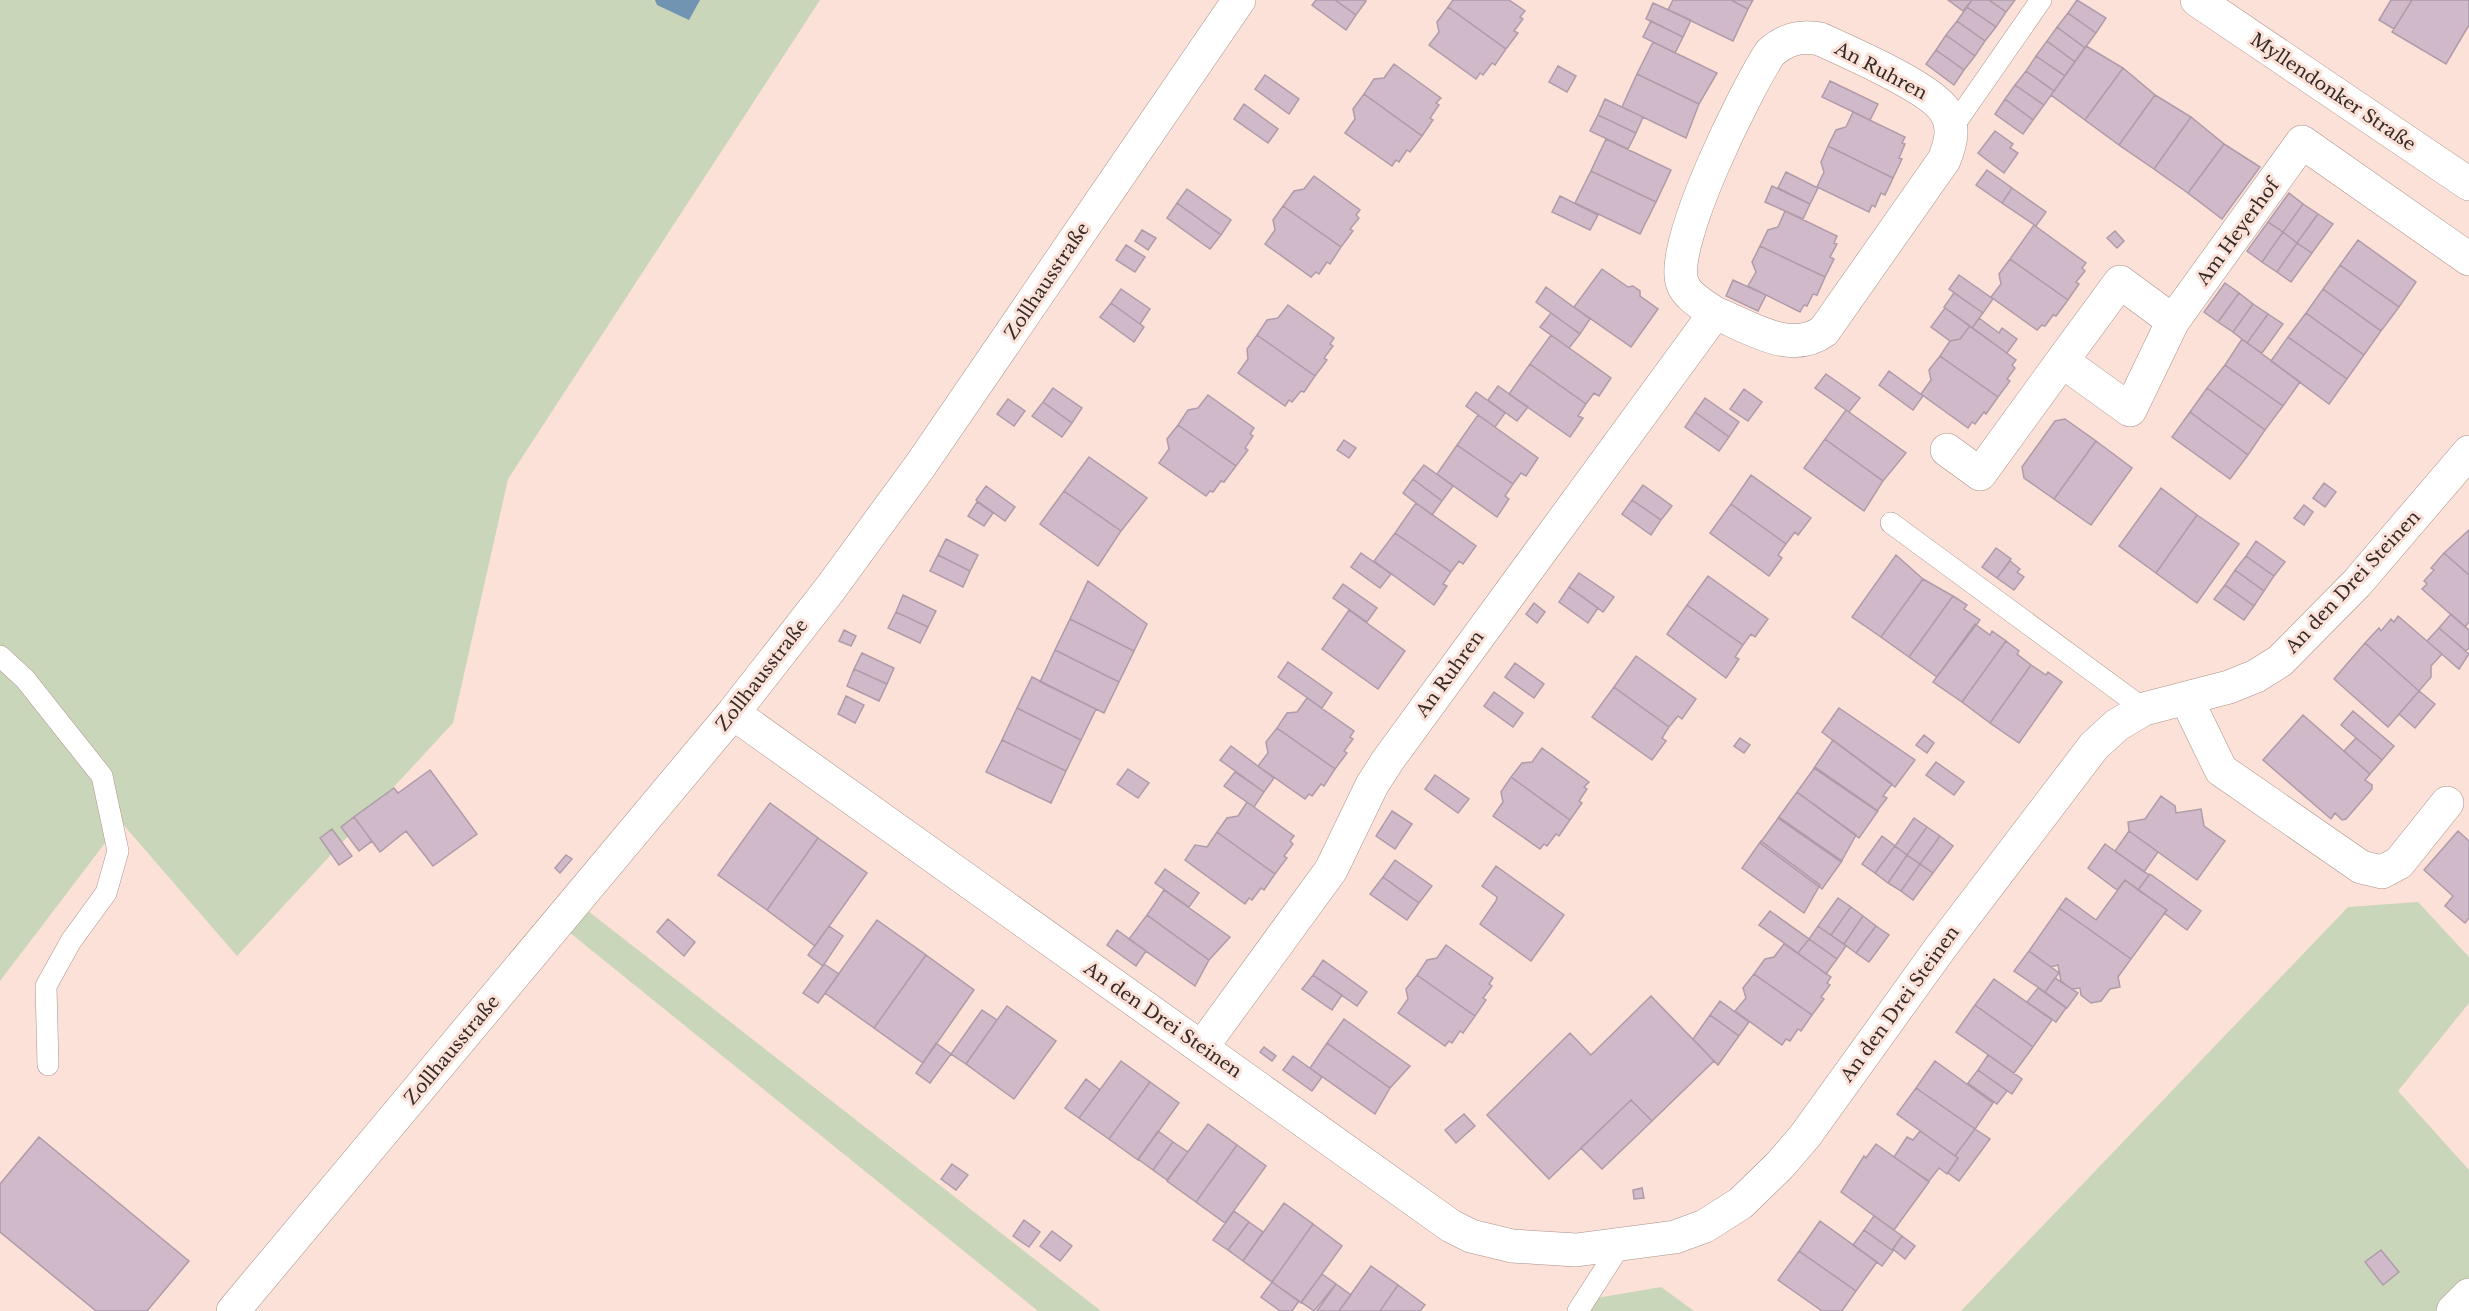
<svg xmlns="http://www.w3.org/2000/svg" width="2469" height="1311" viewBox="0 0 2469 1311" font-family="'Libre Baskerville',serif">
  <style>
    .green { fill: #c9d6b9 }
    .water { fill: #7194b3 }
    .building { fill: #d0bac9; stroke: #af9ba9; stroke-width: 1.5 }
    .lines { fill: none; stroke-linecap: round; stroke-linejoin: round }
    .service-casing { stroke: #aa9289; stroke-width: 22 }
    .minor-casing { stroke: #aa9289; stroke-width: 34 }
    .tertiary-casing { stroke: #aa9289; stroke-width: 34 }
    .service { stroke: #fff; stroke-width: 21 }
    .minor { stroke: #fff; stroke-width: 33 }
    .tertiary { stroke: #fff; stroke-width: 33 }
    .labels { text-anchor: middle; dominant-baseline: central; stroke-width: 6; stroke-linejoin: round; paint-order: stroke }
    .street-label { font-size: 18px; fill: #342b27; stroke: #fbe1d8 }
  </style>
  <rect width="100%" height="100%" fill="#fbe1d8"/>
  <path class="green" d="M0,0H820L508,479L453,723L237,956L121,822L0,981Z
    M2418,902L2469,957V1003L2398,1091L2469,1170V1278L2437,1311H1961L2348,907Z
    M588,911L1101,1311H1038L564,928Z
    M1661,1287L1694,1311H1584L1591,1299Z"/>
  <path class="water" d="M655,0H700L689,20L657,5Z"/>
  <path class="building" d="M1316,0H1335L1356,15L1346,30L1312,5Z
    M1335,0H1365L1366,1L1356,15Z
    M1453,0H1509L1525,11L1520,17L1523,19L1514,31L1518,33L1506,49L1448,7Z
    M1673,0H1731L1748,9L1733,41L1668,10Z
    M1731,0H1753L1748,9Z
    M1948,0H1972L1963,11Z
    M1972,0H1989L2006,12L1996,27L1967,7Z
    M1989,0H2015L2006,12Z
    M2077,0L2106,18L2096,33L2068,13Z
    M2391,0H2412L2394,29L2379,20Z
    M2412,0H2469V25L2446,64L2392,32Z
    M1653,3L1691,20L1683,37L1646,19Z
    M1448,7L1506,49L1495,65L1492,63L1483,75L1480,73L1476,79L1429,45L1439,32L1437,22Z
    M1967,7L1996,27L1985,41L1957,21Z
    M2068,13L2096,33L2085,48L2057,27Z
    M1651,21L1683,37L1675,53L1643,37Z
    M1957,21L1985,41L1975,56L1946,35Z
    M2057,27L2085,48L2075,62L2047,41Z
    M1946,35L1975,56L1964,70L1936,50Z
    M2047,41L2075,62L2065,76L2036,56Z
    M1653,42L1717,73L1699,104L1637,74Z
    M2086,46L2123,68L2085,120L2051,95Z
    M1936,50L1964,70L1954,85L1926,64Z
    M2036,56L2065,76L2054,91L2026,71Z
    M1394,64L1441,98L1436,103L1439,105L1430,118L1433,120L1422,136L1364,94L1374,79L1384,78Z
    M1558,66L1576,76L1567,92L1549,82Z
    M2123,68L2155,95L2119,145L2085,120Z
    M2026,71L2054,91L2044,105L2015,85Z
    M1637,74L1699,104L1686,138L1622,107Z
    M1265,75L1299,99L1289,114L1255,89Z
    M1830,81L1878,104L1870,120L1822,97Z
    M2015,85L2044,105L2033,120L2005,99Z
    M1364,94L1422,136L1410,152L1407,150L1399,162L1396,160L1392,166L1345,133L1355,119L1353,109Z
    M2155,95L2191,117L2154,169L2119,145Z
    M1605,99L1643,117L1636,133L1598,115Z
    M2005,99L2033,120L2023,134L1995,114Z
    M1244,104L1278,129L1268,143L1234,119Z
    M1853,112L1905,137L1902,143L1905,144L1899,158L1902,159L1893,178L1828,146L1836,130L1846,127Z
    M1598,115L1636,133L1628,149L1590,131Z
    M2191,117L2224,144L2188,193L2154,169Z
    M1995,131L2013,144L2010,148L2018,153L2004,173L1978,153Z
    M1606,139L1671,170L1656,202L1591,171Z
    M2224,144L2260,167L2222,219L2188,193Z
    M1828,146L1893,178L1885,195L1881,193L1875,207L1872,205L1869,212L1817,187L1824,172L1821,162Z
    M1987,170L2012,188L2002,203L1976,185Z
    M1591,171L1656,202L1640,234L1575,203Z
    M1786,172L1818,188L1810,204L1778,188Z
    M1314,176L1360,210L1356,215L1359,218L1350,229L1353,231L1341,247L1283,206L1294,191L1304,189Z
    M1772,186L1810,204L1803,219L1765,202Z
    M2012,188L2046,212L2036,226L2002,203Z
    M1187,189L1231,220L1221,235L1177,203Z
    M2289,193L2303,204L2283,232L2268,222Z
    M1560,196L1598,215L1590,230L1552,212Z
    M1177,203L1221,235L1210,249L1167,218Z
    M2303,204L2318,214L2297,243L2283,232Z
    M1283,206L1341,247L1330,264L1327,262L1319,274L1316,272L1311,277L1265,244L1275,230L1273,220Z
    M1785,211L1837,236L1834,243L1837,244L1830,257L1834,259L1825,277L1760,246L1768,230L1778,227Z
    M2318,214L2333,224L2312,253L2297,243Z
    M2268,222L2283,232L2262,262L2247,251Z
    M2034,225L2086,263L2082,268L2085,271L2076,282L2079,284L2068,300L2010,259Z
    M1142,230L1156,238L1148,250L1135,241Z
    M2115,231L2124,241L2117,248L2107,238Z
    M2283,232L2297,243L2277,272L2262,262Z
    M2358,240L2416,282L2399,307L2340,265Z
    M2297,243L2312,253L2291,282L2277,272Z
    M1126,245L1145,257L1135,272L1116,260Z
    M1760,246L1825,277L1817,295L1813,294L1807,306L1804,305L1800,312L1748,286L1756,272L1752,262Z
    M2010,259L2068,300L2056,316L2053,315L2045,326L2042,325L2037,330L1991,297L2001,284L1999,274Z
    M2340,265L2399,307L2381,331L2323,289Z
    M1602,269L1628,287L1633,286L1640,291V296L1658,309L1631,347L1574,307Z
    M1959,275L1993,299L1983,313L1949,289Z
    M1733,280L1766,295L1758,311L1726,296Z
    M2225,283L2239,293L2218,322L2204,312Z
    M1546,287L1590,319L1580,334L1536,302Z
    M1121,289L1150,309L1140,324L1111,303Z
    M2323,289L2381,331L2364,355L2306,313Z
    M1954,293L1983,313L1972,328L1944,307Z
    M2239,293L2253,304L2233,332L2218,322Z
    M1111,303L1144,327L1134,342L1100,317Z
    M2253,304L2268,314L2247,343L2233,332Z
    M1288,305L1334,338L1330,344L1333,346L1324,358L1327,360L1315,376L1257,335L1267,320L1278,318Z
    M1945,308L1970,326L1960,339L1950,341L1931,327Z
    M1551,313L1580,334L1569,348L1540,327Z
    M2306,313L2364,355L2347,379L2288,337Z
    M2268,314L2283,324L2262,353L2247,343Z
    M1979,318L1999,333L2002,328L2017,339L2007,353L1972,328Z
    M1970,326L2016,360L2012,365L2015,368L2007,379L2010,381L1998,397L1940,356L1950,341L1960,339Z
    M1257,335L1315,376L1304,392L1301,391L1292,402L1289,400L1285,406L1238,373L1248,359L1247,349Z
    M1551,335L1611,378L1599,396L1594,393L1586,404L1530,364Z
    M2288,337L2347,379L2329,404L2271,361Z
    M2242,339L2300,382L2283,406L2225,365Z
    M1940,356L1998,397L1986,414L1984,412L1975,424L1972,422L1968,428L1921,394L1931,380L1929,370Z
    M1530,364L1586,404L1578,416L1583,418L1570,437L1509,394Z
    M2225,365L2283,406L2265,430L2207,388Z
    M1889,371L1923,396L1913,410L1879,385Z
    M1826,374L1860,398L1849,412L1815,388Z
    M1498,386L1528,407L1517,421L1488,400Z
    M1053,388L1082,408L1072,423L1043,402Z
    M2207,388L2265,430L2248,455L2190,412Z
    M1744,389L1762,402L1748,421L1730,409Z
    M1476,392L1505,413L1495,427L1466,406Z
    M1208,395L1254,428L1250,434L1253,436L1245,448L1248,450L1236,466L1178,425L1188,410L1198,408Z
    M1705,398L1739,422L1729,437L1695,412Z
    M1008,399L1025,411L1014,426L997,414Z
    M1043,402L1072,423L1062,437L1032,416Z
    M1846,410L1906,453L1883,481L1825,439Z
    M1695,412L1729,437L1719,451L1685,427Z
    M2190,412L2248,455L2230,479L2172,437Z
    M1478,415L1538,458L1526,476L1521,473L1513,484L1457,445Z
    M2065,419L2096,441L2054,499L2024,478L2022,467L2055,421Z
    M1178,425L1236,466L1224,482L1221,481L1213,492L1210,491L1206,496L1159,463L1169,449L1167,439Z
    M1825,439L1883,481L1864,511L1804,468Z
    M1344,440L1356,448L1349,458L1337,450Z
    M2096,441L2132,468L2091,525L2054,499Z
    M1457,445L1513,484L1505,496L1509,499L1497,517L1437,474Z
    M1089,457L1147,498L1121,531L1064,491Z
    M1424,465L1453,486L1442,501L1413,479Z
    M1751,475L1811,518L1798,535L1795,532L1786,544L1731,504Z
    M1413,479L1442,501L1432,515L1403,493Z
    M2324,483L2336,492L2325,507L2313,498Z
    M1643,485L1672,506L1661,520L1632,500Z
    M986,486L1015,507L1005,521L976,500Z
    M2161,488L2197,515L2156,573L2119,546Z
    M1064,491L1121,531L1098,566L1040,524Z
    M1632,500L1661,520L1651,535L1622,514Z
    M977,502L993,513L984,526L968,516Z
    M1416,503L1476,546L1463,564L1459,561L1451,572L1395,533Z
    M1731,504L1786,544L1778,555L1782,558L1769,576L1710,533Z
    M2304,505L2313,512L2304,525L2294,518Z
    M2197,515L2239,544L2197,603L2156,573Z
    M2469,530V575L2444,553Z
    M1395,533L1451,572L1443,584L1447,586L1434,605L1374,561Z
    M946,539L978,555L970,571L938,555Z
    M2256,541L2285,562L2274,576L2246,556Z
    M1996,548L2011,559L1997,578L1982,567Z
    M1361,553L1391,574L1380,588L1351,567Z
    M2444,553L2469,575V622L2465,627L2422,589L2427,584L2424,581L2434,570L2431,568Z
    M938,555L970,571L963,587L930,571Z
    M1896,555L1923,579L1881,637L1852,617Z
    M2246,556L2274,576L2264,591L2235,570Z
    M2010,561L2020,569L2017,572L2024,577L2014,590L1997,578Z
    M2235,570L2264,591L2254,606L2225,585Z
    M1579,573L1614,597L1603,612L1569,587Z
    M1708,576L1768,619L1755,637L1751,634L1743,645L1687,605Z
    M1923,579L1953,596L1909,657L1881,637Z
    M1088,581L1147,624L1134,651L1070,619Z
    M1343,584L1377,608L1367,622L1333,598Z
    M2225,585L2254,606L2244,620L2214,599Z
    M1569,587L1598,608L1588,623L1559,602Z
    M903,595L936,611L928,627L896,612Z
    M1953,596L1967,605L1964,609L1980,620L1937,677L1909,657Z
    M1534,603L1545,612L1537,623L1526,614Z
    M1687,605L1743,645L1735,657L1739,659L1726,678L1667,634Z
    M1349,610L1405,651L1378,689L1322,649Z
    M896,612L928,627L920,643L888,628Z
    M2451,614L2469,630V648L2466,651L2439,628Z
    M2398,616L2442,654L2431,666V677L2419,691L2365,643L2379,628L2381,631L2391,619L2394,622Z
    M1070,619L1134,651L1119,682L1055,650Z
    M1975,624L1990,635L1992,631L2006,641L1962,702L1933,682Z
    M2439,628L2469,654L2459,669L2427,641Z
    M844,630L856,636L851,646L839,641Z
    M2006,641L2019,651L2017,654L2031,665L1990,723L1962,702Z
    M2365,643L2419,691L2388,727L2334,679Z
    M1055,650L1119,682L1104,713L1040,682Z
    M862,653L894,668L887,684L854,669Z
    M1636,656L1696,699L1682,719L1678,716L1669,727L1614,687Z
    M1288,662L1332,693L1322,708L1278,677Z
    M1515,663L1544,684L1534,698L1505,677Z
    M2031,665L2046,675L2048,672L2062,682L2019,743L1990,723Z
    M854,669L887,684L879,701L847,686Z
    M1032,677L1096,709L1081,740L1017,708Z
    M1614,687L1669,727L1662,738L1666,741L1652,760L1592,717Z
    M2419,691L2435,704L2415,728L2399,714Z
    M1494,692L1523,713L1513,727L1484,706Z
    M846,696L864,705L855,723L838,714Z
    M1307,698L1354,731L1350,737L1353,739L1344,751L1347,753L1335,769L1277,728L1287,713L1297,712Z
    M1017,708L1081,740L1066,771L1002,740Z
    M1839,708L1915,760L1895,787L1822,732Z
    M2353,711L2394,746L2382,760L2341,725Z
    M2303,715L2370,774L2365,780L2372,785V789L2346,819L2342,820L2335,813L2331,819L2263,760Z
    M1277,728L1335,769L1324,786L1321,784L1312,796L1309,794L1305,799L1258,766L1268,753L1266,742Z
    M1924,735L1934,743L1927,753L1916,745Z
    M1740,738L1750,745L1744,753L1734,746Z
    M2356,738L2382,760L2370,774L2344,751Z
    M1002,740L1066,771L1051,803L986,772Z
    M1833,740L1892,784L1883,796L1887,798L1877,811L1814,768Z
    M1231,746L1274,778L1264,792L1220,760Z
    M1542,748L1589,782L1584,787L1587,789L1579,801L1582,803L1570,820L1511,777L1522,763L1532,762Z
    M1936,762L1964,782L1954,795L1926,775Z
    M1815,767L1878,811L1859,838L1797,792Z
    M1128,769L1149,783L1138,798L1117,784Z
    M430,770L477,834L433,866L406,831L380,852L354,817L394,788L398,793Z
    M1235,772L1264,792L1254,807L1224,786Z
    M1435,775L1469,799L1458,813L1425,789Z
    M1511,777L1570,820L1559,836L1556,834L1547,846L1544,844L1540,849L1493,816L1503,802L1501,792Z
    M1797,792L1856,835L1841,862L1778,818Z
    M2161,796L2175,806L2176,813L2201,809L2204,826L2225,841L2197,880L2129,831L2128,822L2145,819Z
    M1247,802L1294,836L1290,841L1293,844L1284,856L1287,858L1275,874L1217,832L1227,818L1238,816Z
    M770,803L818,838L767,910L718,875Z
    M1392,811L1412,824L1395,849L1376,836Z
    M354,817L372,841L359,851L341,827Z
    M1779,817L1842,861L1822,889L1760,843Z
    M1914,818L1927,827L1907,855L1895,846Z
    M1927,827L1940,836L1920,864L1907,855Z
    M332,829L352,856L339,865L320,838Z
    M2129,831L2158,852L2144,872L2115,851Z
    M2458,831L2469,841V918L2465,923L2445,906L2453,896L2424,870Z
    M1217,832L1275,874L1264,890L1261,888L1252,900L1249,898L1245,904L1185,860L1195,845L1207,847Z
    M1882,836L1895,846L1875,873L1862,864Z
    M1940,836L1953,846L1933,873L1920,864Z
    M818,838L867,873L815,946L767,910Z
    M1761,841L1820,885L1804,913L1742,868Z
    M2105,844L2149,875L2138,890L2125,880L2117,890L2088,868Z
    M1895,846L1907,855L1888,883L1875,873Z
    M566,855L572,859L560,873L555,868Z
    M1907,855L1920,864L1901,891L1888,883Z
    M1395,860L1432,886L1419,903L1383,877Z
    M1920,864L1933,873L1913,900L1901,891Z
    M1496,866L1564,915L1531,961L1480,924L1496,901L1497,897L1482,886Z
    M1165,869L1199,893L1189,907L1155,883Z
    M2150,874L2201,911L2187,930L2164,913L2167,910L2138,890Z
    M1383,877L1419,903L1407,920L1370,894Z
    M2125,880L2167,910L2131,959L2059,908L2066,898L2096,920Z
    M1164,890L1230,937L1209,960L1147,915Z
    M1838,898L1851,907L1831,935L1818,926Z
    M1851,907L1863,916L1844,944L1831,935Z
    M2059,908L2131,959L2118,977L2120,987L2110,989L2101,1001L2091,1003L2081,995L2080,988L2072,989L2061,981L2058,965L2051,967L2029,951Z
    M1770,911L1809,939L1798,953L1759,925Z
    M1147,915L1209,960L1195,986L1129,939Z
    M1863,916L1876,926L1856,953L1844,944Z
    M668,919L695,942L684,956L657,932Z
    M877,920L926,955L874,1028L825,993Z
    M829,926L843,936L823,966L808,955Z
    M1818,926L1846,946L1837,959L1809,939Z
    M1876,926L1889,935L1869,962L1856,953Z
    M1117,930L1146,951L1136,966L1107,945Z
    M1809,939L1837,959L1826,974L1798,953Z
    M1784,944L1831,977L1827,983L1830,985L1821,997L1824,999L1812,1015L1754,974L1765,959L1774,957Z
    M1446,945L1493,978L1489,984L1492,986L1483,998L1486,1000L1475,1016L1417,975L1427,960L1437,958Z
    M2029,951L2059,973L2045,992L2014,971Z
    M926,955L974,990L923,1063L874,1028Z
    M1323,960L1367,992L1357,1006L1313,975Z
    M824,964L839,974L818,1003L803,993Z
    M1754,974L1812,1015L1801,1031L1798,1029L1790,1041L1786,1039L1782,1045L1735,1011L1746,998L1743,988Z
    M1313,975L1342,995L1332,1010L1302,989Z
    M1417,975L1475,1016L1463,1033L1460,1031L1452,1043L1449,1041L1445,1046L1398,1013L1408,999L1406,989Z
    M2055,978L2078,993L2067,1008L2045,992Z
    M1994,979L2052,1020L2033,1047L1975,1005Z
    M2038,988L2066,1008L2056,1022L2027,1002Z
    M1651,996L1714,1061L1652,1121L1631,1100L1549,1179L1487,1115L1570,1033L1591,1055Z
    M1720,1001L1749,1022L1739,1036L1710,1015Z
    M1975,1005L2033,1047L2014,1073L1956,1032Z
    M1007,1006L1056,1041L1014,1099L966,1064Z
    M982,1010L997,1020L966,1064L951,1054Z
    M1710,1015L1739,1036L1718,1065L1693,1039Z
    M1344,1019L1410,1066L1390,1088L1327,1043Z
    M936,1043L951,1054L930,1083L916,1073Z
    M1327,1043L1390,1088L1375,1114L1310,1068Z
    M1264,1047L1276,1056L1272,1061L1260,1052Z
    M1988,1055L2022,1079L2012,1094L1978,1070Z
    M1293,1056L1322,1077L1312,1091L1283,1070Z
    M1121,1061L1150,1082L1109,1139L1079,1118Z
    M1935,1061L1993,1103L1975,1129L1916,1088Z
    M1978,1070L2007,1091L1997,1104L1968,1083Z
    M1086,1079L1100,1090L1079,1118L1065,1108Z
    M1150,1082L1179,1103L1138,1160L1109,1139Z
    M1916,1088L1975,1129L1955,1156L1897,1114Z
    M1631,1100L1652,1121L1602,1169L1581,1148Z
    M1464,1114L1475,1126L1456,1143L1445,1130Z
    M1208,1124L1237,1145L1196,1202L1167,1181Z
    M1975,1129L1990,1139L1959,1181L1948,1173L1958,1158L1955,1156Z
    M1158,1131L1173,1142L1153,1170L1138,1159Z
    M1920,1131L1958,1158L1947,1174L1939,1168L1929,1181L1894,1157L1907,1137L1913,1140Z
    M39,1137L189,1261L147,1311H96L0,1232V1184Z
    M1173,1142L1188,1152L1167,1180L1153,1170Z
    M1876,1144L1929,1182L1894,1230L1841,1192L1864,1156L1866,1158Z
    M1237,1145L1266,1166L1225,1223L1196,1202Z
    M952,1164L968,1175L956,1190L941,1179Z
    M1642,1188L1644,1198L1634,1199L1633,1190Z
    M1284,1203L1313,1224L1272,1282L1243,1261Z
    M1234,1211L1249,1222L1228,1250L1213,1240Z
    M1874,1216L1902,1236L1892,1250L1864,1230Z
    M1024,1220L1040,1232L1029,1247L1013,1236Z
    M1820,1221L1877,1262L1856,1291L1799,1251Z
    M1249,1222L1263,1232L1243,1261L1228,1250Z
    M1313,1224L1342,1246L1301,1303L1272,1282Z
    M1864,1230L1893,1251L1882,1266L1853,1245Z
    M1052,1231L1072,1246L1060,1261L1040,1246Z
    M1902,1236L1915,1246L1905,1259L1893,1249Z
    M2381,1250L2399,1272L2383,1285L2365,1262Z
    M1799,1251L1856,1291L1842,1311H1822L1778,1280Z
    M1371,1266L1398,1285L1380,1311H1339Z
    M1322,1274L1336,1284L1314,1311L1301,1302Z
    M1272,1282L1299,1301L1292,1311H1280L1261,1297Z
    M1336,1284L1351,1295L1339,1311H1317Z
    M1398,1285L1425,1305L1420,1311H1380Z"/>
  <g class="lines">
    <g class="service-casing">
      <path id="service" d="M1952,128L2041,0
        M1891,523L2144,709
        M0,656L25,679L102,776L118,851L106,893L71,941L46,986L48,1065
        M1578,1311L1621,1244"/>
    </g>
    <g class="minor-casing">
      <path id="minor" d="M2173,321L2130,410L2062,361L2120,282L2173,321L2302,142L2469,259
        M1947,450L1980,474L2062,361
        M2186,698L2221,770L2361,867L2382,872L2399,863L2447,803
        M733,713L1451,1226L1471,1236L1512,1246L1576,1250L1675,1237L1705,1226L1741,1203L1780,1165L1805,1136L1941,947L2094,746L2117,725L2144,709L2229,687L2256,676L2280,661L2357,583L2469,452
        M1202,1047L1331,870L1372,785L1388,760L1715,313C1703,305 1686,296 1682,282C1670,242 1746,90 1770,53C1785,39 1800,35 1820,39C1848,52 1930,87 1945,111C1955,127 1951,143 1944,160L1824,331C1790,356 1748,326 1715,313
        M233,1311L733,713L830,589L920,466L1239,0
        M2453,1311L2469,1295"/>
    </g>
    <g class="tertiary-casing">
      <path id="tertiary" d="M2197,0L2469,184"/>
    </g>
    <use href="#service" class="service"/>
    <use href="#minor" class="minor"/>
    <use href="#tertiary" class="tertiary"/>
  </g>
  <g class="labels">
    <g class="street-label">
      <text transform="translate(1881 71) rotate(28)">An Ruhren</text>
      <text transform="translate(2333 92) rotate(34)">Myllendonker Straße</text>
      <text transform="translate(2238 232) rotate(-54)">Am Heyerhof</text>
      <text transform="translate(1047 281) rotate(-56)">Zollhausstraße</text>
      <text transform="translate(2353 582) rotate(-47)">An den Drei Steinen</text>
      <text transform="translate(1450 674) rotate(-54)">An Ruhren</text>
      <text transform="translate(762 675) rotate(-52)">Zollhausstraße</text>
      <text transform="translate(1900 1004) rotate(-54)">An den Drei Steinen</text>
      <text transform="translate(1163 1020) rotate(35)">An den Drei Steinen</text>
      <text transform="translate(452 1050) rotate(-50)">Zollhausstraße</text>
    </g>
  </g>
</svg>
